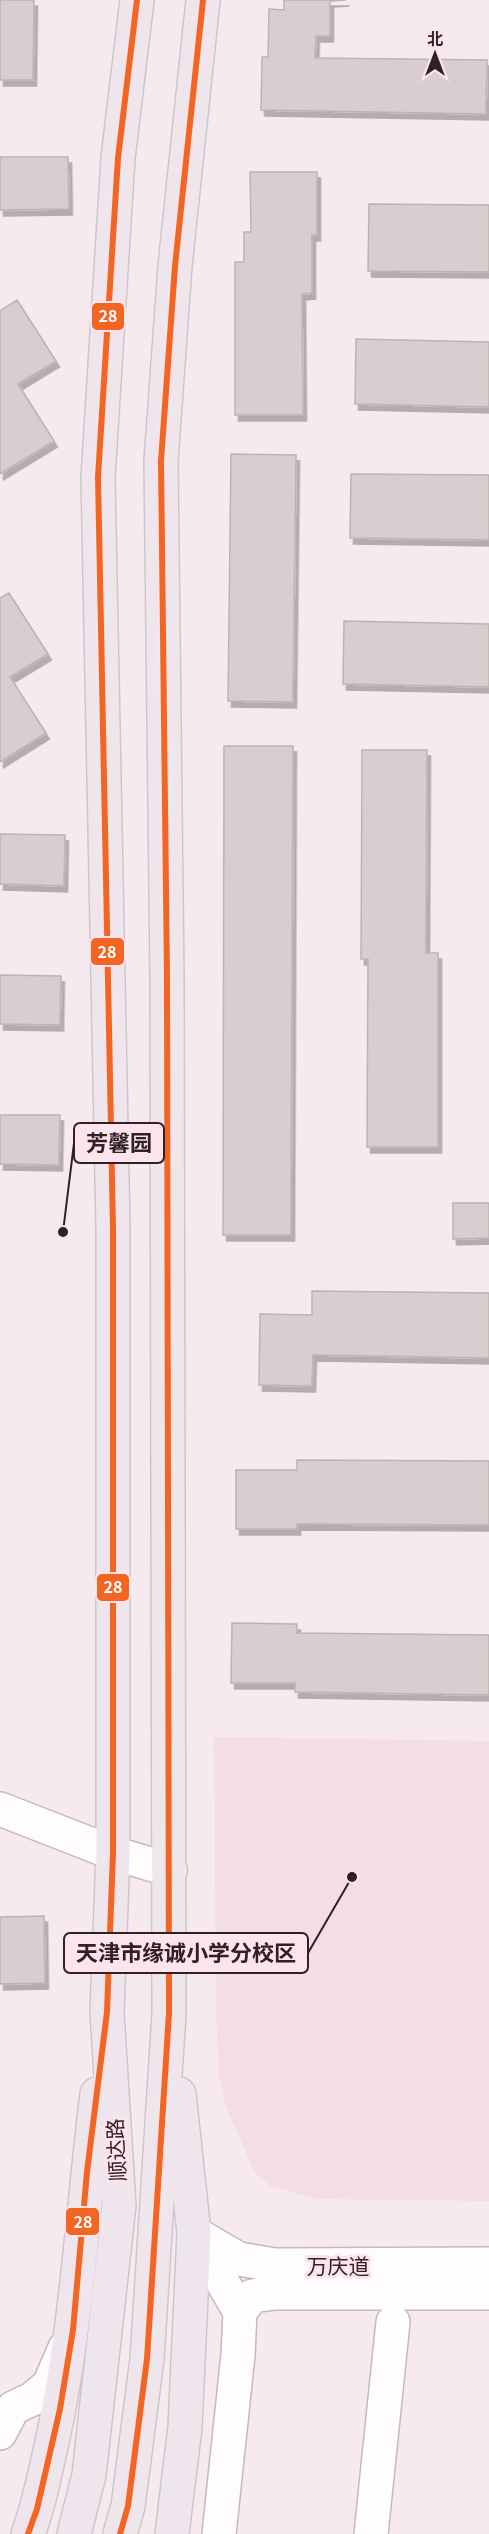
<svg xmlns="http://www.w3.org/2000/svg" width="489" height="2534" viewBox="0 0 489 2534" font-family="Georgia,'Noto Sans SC',serif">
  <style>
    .built { fill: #f4dee5 }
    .building { fill: #dacdcf; stroke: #bfb2b4; stroke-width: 1.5; filter: url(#shadow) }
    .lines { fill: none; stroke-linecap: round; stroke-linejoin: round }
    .minor-casing { stroke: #c5b9bd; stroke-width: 36 }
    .major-casing { stroke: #cec7c9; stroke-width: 36 }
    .minor { stroke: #fefcfc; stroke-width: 33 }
    .major { stroke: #eee6ec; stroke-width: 33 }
    .bus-1-casing { stroke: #fce4ec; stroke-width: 10 }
    .bus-1 { stroke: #f26522; stroke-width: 6 }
    .labels { text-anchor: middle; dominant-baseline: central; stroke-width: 6; stroke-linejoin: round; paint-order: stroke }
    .street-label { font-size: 21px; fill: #302126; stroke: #fce4ec }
    .leader { fill: none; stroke: #302126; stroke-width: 2 }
    .callout-dot { fill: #302126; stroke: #fce4ec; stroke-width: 2 }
    .callout { fill: #fce4ec; stroke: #302126; stroke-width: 2 }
    .callout-label { font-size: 22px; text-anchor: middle; font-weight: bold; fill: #302126 }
    .line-badge { stroke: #fce4ec; stroke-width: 2 }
    .badge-label { font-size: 16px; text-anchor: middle; font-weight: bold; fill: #fff }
  </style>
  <defs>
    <filter id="shadow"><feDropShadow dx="3.5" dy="6" stdDeviation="0" flood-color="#0004"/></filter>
  </defs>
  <rect width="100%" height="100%" fill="#f6eaee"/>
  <path class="built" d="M214,1737L489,1741V2201L318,2199L270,2186L255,2173L226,2107L219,2076L216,2013Z"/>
  <path class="building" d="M0,0H34L33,80H0Z
    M284,0H346L330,1V36H316L315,58L487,60L486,114L261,110L262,57H268L269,9L284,10Z
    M0,157H68L69,209L0,210Z
    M250,172H317V235H312V293L302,294L303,415H235V262H244V232H251Z
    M369,204L489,205V272L368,271Z
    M17,300L56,361L18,384L54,441L0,474V311Z
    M356,339L489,342V407L355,404Z
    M231,454L296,455L293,702L228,701Z
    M351,474L489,475V540L350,538Z
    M9,593L48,654L10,677L46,733L0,762V598Z
    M344,621L489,624V687L343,684Z
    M224,746H293L291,1235H223Z
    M362,750H427L426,953H438V1147H367L368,959H361Z
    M0,834L65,835L64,886L0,884Z
    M0,975L61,976L60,1025L0,1024Z
    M0,1115H60L59,1165L0,1164Z
    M453,1203H489V1238L453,1239Z
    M312,1291L489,1293V1358L313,1355L312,1386L259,1385L260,1314L312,1315Z
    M297,1460L489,1461V1525L297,1524V1529H236V1470H297Z
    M232,1623L297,1624V1633L489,1635V1695L295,1692V1683H231Z
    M44,1916L45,1983L0,1984V1917Z"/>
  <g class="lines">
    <g class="minor-casing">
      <path id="minor" d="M0,1809L113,1853L170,1870
        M194,2233L240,2312L238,2355L219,2534
        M196,2234L239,2259L275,2265L489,2264
        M240,2312L252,2296L275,2293H489
        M0,2433L13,2408L32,2399L49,2385L65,2348
        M371,2534L393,2322"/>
    </g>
    <g class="major-casing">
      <path id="major" d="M28,2534C38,2507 44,2479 50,2451C77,2333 82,2213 97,2094
        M74,2534L89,2475L119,2205L107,2012L113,1853V1229L98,477L118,158L137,0
        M120,2534L128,2506L147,2359L169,2013L167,977L161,461L175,266L203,0
        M172,2534L185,2427L194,2233L179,2094"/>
    </g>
    <use href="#minor" class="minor"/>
    <use href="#major" class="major"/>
    <g class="bus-1-casing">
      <path id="bus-1" d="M28,2534L37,2509L60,2409L73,2330L87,2172L107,2012L113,1853V1229L98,477L118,158L137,0
        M120,2534L128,2506L147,2359L169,2013L167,977L161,461L175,266L203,0"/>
    </g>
    <use href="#bus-1" class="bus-1"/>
  </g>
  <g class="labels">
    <g class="street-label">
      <text transform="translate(115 2150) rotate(-93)">顺达路</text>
      <text x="338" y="2265">万庆道</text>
    </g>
  </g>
  <path class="leader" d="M63 1232L74 1143M352 1877L308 1953"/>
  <g class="callout-dot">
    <circle cx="63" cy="1232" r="6"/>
    <circle cx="352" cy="1877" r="6"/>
  </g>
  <g class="callout">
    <rect x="74" y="1123" width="90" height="40" rx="6"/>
    <rect x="64" y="1933" width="244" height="40" rx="6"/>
  </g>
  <g class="callout-label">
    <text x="119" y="1151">芳馨园</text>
    <text x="186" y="1961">天津市缘诚小学分校区</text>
  </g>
  <g class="line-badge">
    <rect x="91" y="302" width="34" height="29" rx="6" fill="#f26522"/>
    <rect x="90" y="937" width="35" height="29" rx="6" fill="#f26522"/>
    <rect x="96" y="1573" width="34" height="29" rx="6" fill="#f26522"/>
    <rect x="65" y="2207" width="35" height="29" rx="6" fill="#f26522"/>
  </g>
  <g class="badge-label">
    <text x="108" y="322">28</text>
    <text x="107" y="958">28</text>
    <text x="113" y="1593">28</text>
    <text x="83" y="2228">28</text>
  </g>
  <g transform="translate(435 54)" stroke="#fce4ec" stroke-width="4.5" paint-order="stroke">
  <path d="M0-4.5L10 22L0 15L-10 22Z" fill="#302126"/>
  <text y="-9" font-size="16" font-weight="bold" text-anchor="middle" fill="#302126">北</text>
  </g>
</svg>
